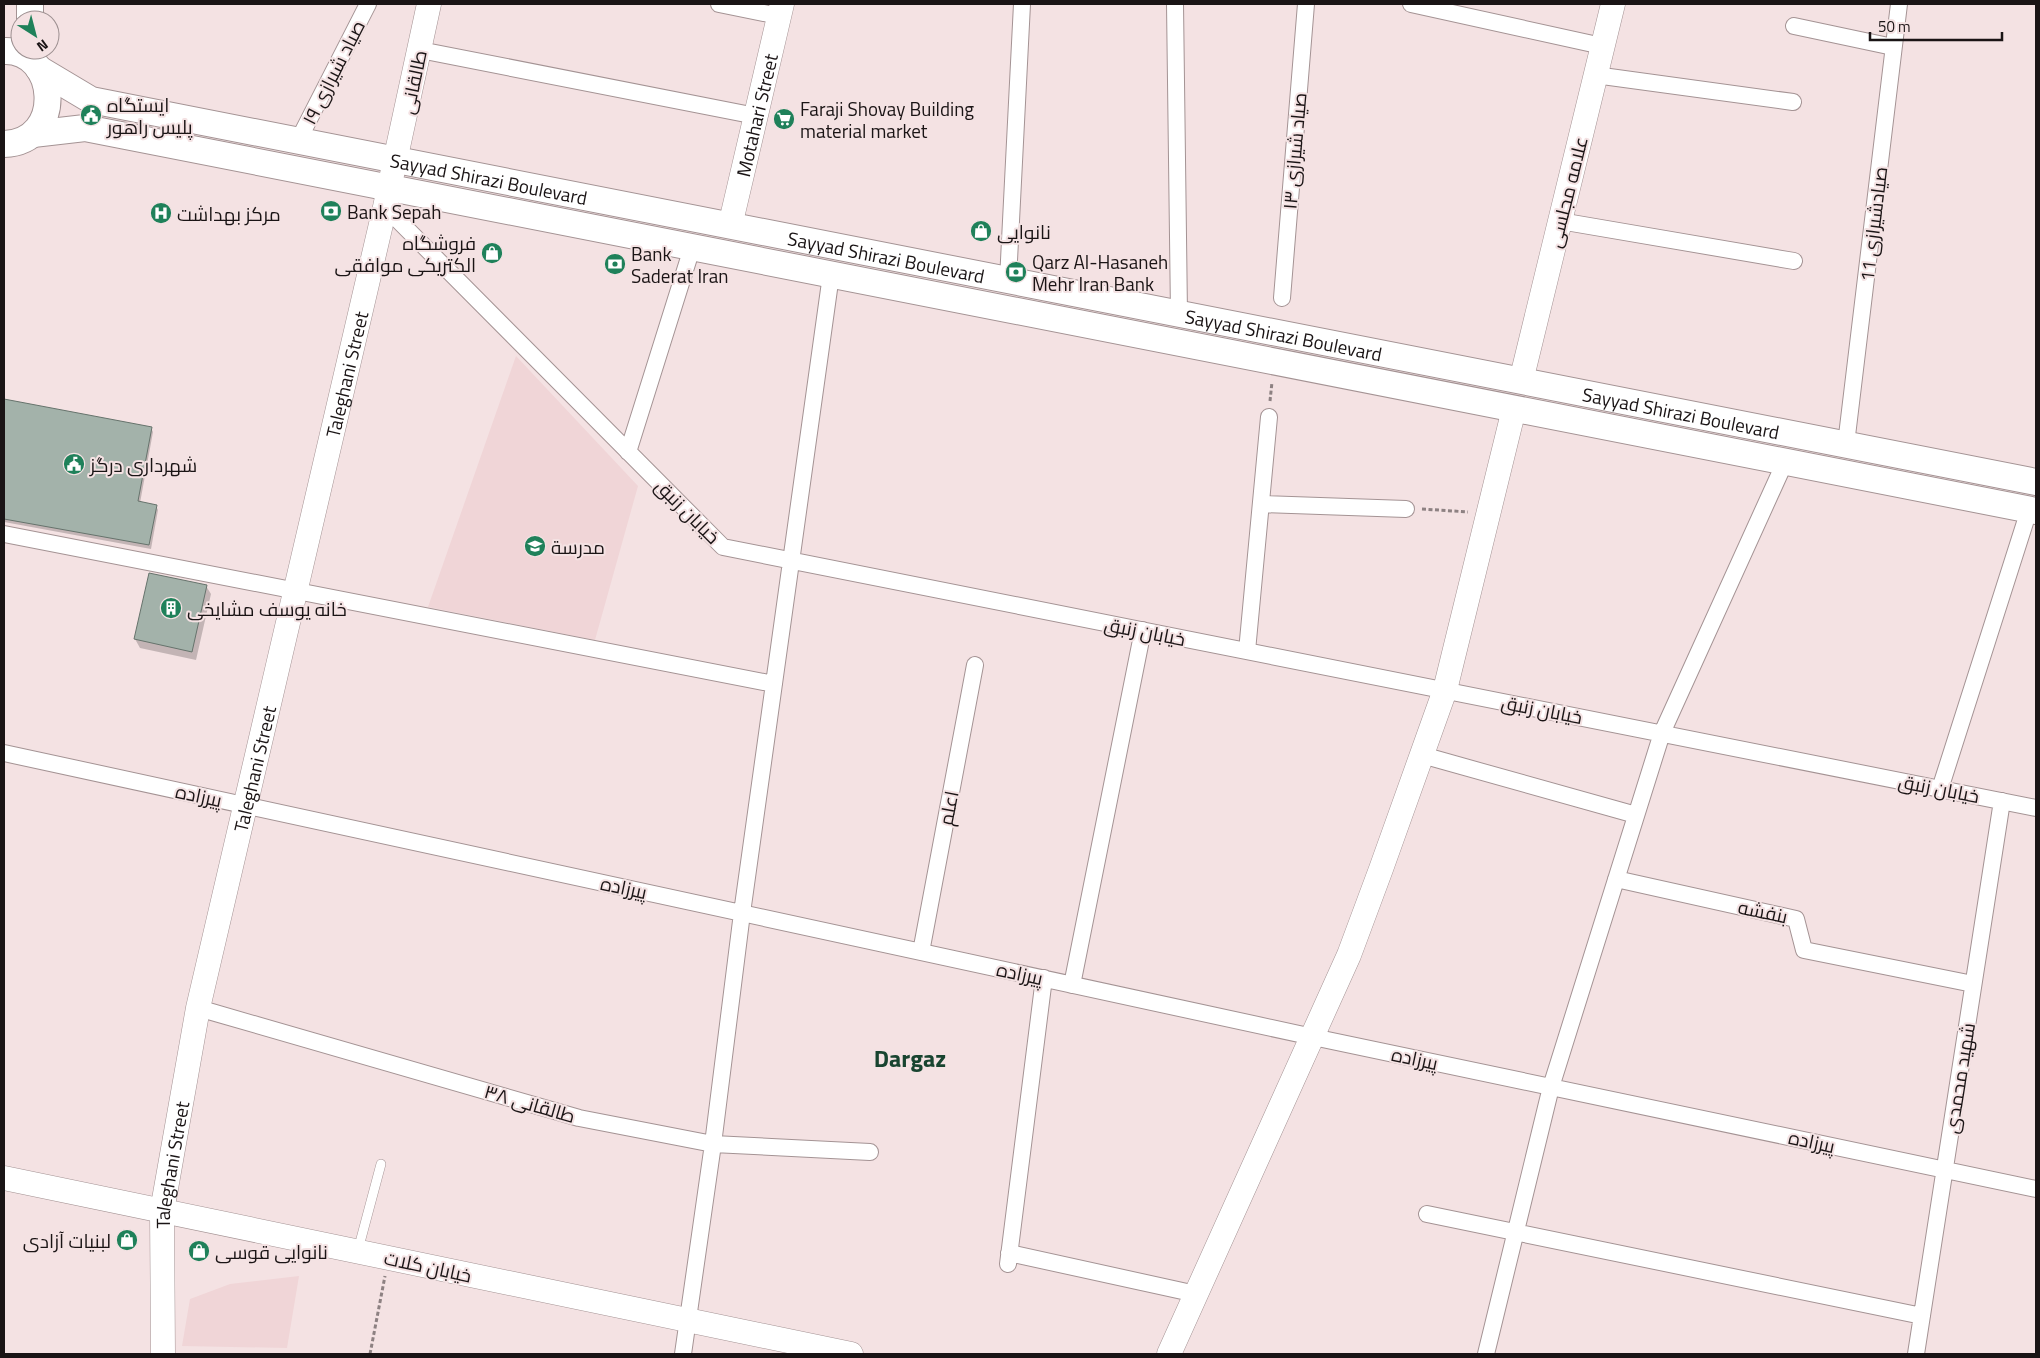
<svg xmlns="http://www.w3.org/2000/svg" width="2040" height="1358" viewBox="0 0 2040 1358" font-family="'Titillium Web',Cairo,sans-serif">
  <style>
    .built { fill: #f0d5d7 }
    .shadow { fill: #0003 }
    .building { fill: #a3b2aa; stroke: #66736c }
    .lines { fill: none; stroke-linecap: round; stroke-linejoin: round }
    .lane-casing { stroke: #a49394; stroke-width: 10 }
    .street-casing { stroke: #a49394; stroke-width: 18 }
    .secondary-casing { stroke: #a49394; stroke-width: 25 }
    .primary-casing { stroke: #a49394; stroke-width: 28 }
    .path { stroke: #8d8182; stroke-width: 3; stroke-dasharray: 4 2.5; stroke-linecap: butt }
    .lane { stroke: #fff; stroke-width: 9 }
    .street { stroke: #fff; stroke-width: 16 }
    .secondary { stroke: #fff; stroke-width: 24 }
    .primary { stroke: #fff; stroke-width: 26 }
    .labels { text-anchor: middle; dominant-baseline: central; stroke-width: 4; stroke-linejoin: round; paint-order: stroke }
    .street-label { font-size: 19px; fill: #1a1415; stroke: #f4e2e3 }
    .poi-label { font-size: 19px; fill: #1a1415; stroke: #f4e2e3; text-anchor: start }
    .district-label { font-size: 24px; font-weight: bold; fill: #184430; stroke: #f4e2e3 }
  </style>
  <rect width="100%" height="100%" fill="#f4e2e3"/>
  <path class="built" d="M516,356L638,486L595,640L428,607Z
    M299,1276L287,1348L182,1346L190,1299L230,1284Z"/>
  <path class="shadow" d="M4,401L151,428L153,432L140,503L156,506L158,510L151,549L4,522Z
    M206,586L211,594L196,660L140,648L135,639Z"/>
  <path class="building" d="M4,399L152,427L138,501L157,505L149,545L4,519Z
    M149,573L207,585L192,652L134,639Z"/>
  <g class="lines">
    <g class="lane-casing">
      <path id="lane" d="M358,1250L381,1164"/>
    </g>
    <g class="street-casing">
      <path id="street" d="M719,4L779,16
        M1175,4L1179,314
        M1411,4L1602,46
        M1794,26L1893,47
        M420,50L756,116
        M1595,75L1793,102
        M298,141L368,4
        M385,207L723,547L2036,808
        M1560,221L1794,261
        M1008,280L1022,4
        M1282,298L1306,4
        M1846,444L1899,4
        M628,452L692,248
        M1261,504L1406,509
        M4,534C260,586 517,634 774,684
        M1247,651L1269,417
        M4,753L1313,1037L2036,1189
        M1422,755L1636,815
        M1940,789L2029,510
        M1616,879L1796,919L1804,950L1973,984
        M921,952L975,665
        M1072,985L1143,630
        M198,1008L579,1118L713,1144L870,1152
        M1427,1214L1922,1316
        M1009,1253L1196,1294
        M1008,1264L1044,978
        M683,1354L713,1144L742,913L831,275
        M1486,1354L1551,1087L1662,733L1785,462
        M1916,1354L2002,801"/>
    </g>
    <g class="secondary-casing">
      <g id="secondary">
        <path id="s1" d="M730,226L782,4"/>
        <path d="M1521,381L1613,4"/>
        <path d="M4,1178L851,1354"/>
        <path id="s2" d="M163,1354L162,1211L198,1008L385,207L429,4"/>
        <path d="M1169,1354L1349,955L1381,869L1445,690L1514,409"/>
      </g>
    </g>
    <g class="primary-casing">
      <g id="primary">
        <path d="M30,20V4"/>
        <path d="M4,51C58,49 66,142 4,144"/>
        <path id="s3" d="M39,69L91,100L2036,482"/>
        <path d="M33,134L85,128L2036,511"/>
      </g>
    </g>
    <path class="path" d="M1270,401L1272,382
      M1422,509L1468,512
      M370,1354L385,1276"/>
    <use href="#lane" class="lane"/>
    <use href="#street" class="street"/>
    <use href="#secondary" class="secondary"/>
    <use href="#primary" class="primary"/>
  </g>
  <defs>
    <g id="civic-disc" transform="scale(1.125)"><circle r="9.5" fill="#1f815a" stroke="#f4e2e3"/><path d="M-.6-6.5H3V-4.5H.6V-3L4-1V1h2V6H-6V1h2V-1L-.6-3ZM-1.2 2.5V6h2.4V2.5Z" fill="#fff"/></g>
    <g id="supermarket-disc" transform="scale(1.125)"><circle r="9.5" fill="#1f815a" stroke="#f4e2e3"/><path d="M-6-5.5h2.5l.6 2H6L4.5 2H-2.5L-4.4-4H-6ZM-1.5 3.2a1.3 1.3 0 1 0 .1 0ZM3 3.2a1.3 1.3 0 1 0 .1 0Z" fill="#fff"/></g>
    <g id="bank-disc" transform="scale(1.125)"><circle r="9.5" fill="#1f815a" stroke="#f4e2e3"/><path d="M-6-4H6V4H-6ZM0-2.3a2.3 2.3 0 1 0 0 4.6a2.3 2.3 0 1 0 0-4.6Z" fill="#fff"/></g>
    <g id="hospital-disc" transform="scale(1.125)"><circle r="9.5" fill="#1f815a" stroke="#f4e2e3"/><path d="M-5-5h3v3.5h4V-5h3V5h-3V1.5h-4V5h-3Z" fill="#fff"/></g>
    <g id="shop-disc" transform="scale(1.125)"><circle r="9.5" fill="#1f815a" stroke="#f4e2e3"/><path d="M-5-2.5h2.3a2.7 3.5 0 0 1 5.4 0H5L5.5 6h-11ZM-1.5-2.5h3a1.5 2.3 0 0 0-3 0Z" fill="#fff"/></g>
    <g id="school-disc" transform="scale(1.125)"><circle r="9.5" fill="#1f815a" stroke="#f4e2e3"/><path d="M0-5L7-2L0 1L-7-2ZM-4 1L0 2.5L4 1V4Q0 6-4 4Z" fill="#fff"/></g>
    <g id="building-disc" transform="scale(1.125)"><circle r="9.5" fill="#1f815a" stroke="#f4e2e3"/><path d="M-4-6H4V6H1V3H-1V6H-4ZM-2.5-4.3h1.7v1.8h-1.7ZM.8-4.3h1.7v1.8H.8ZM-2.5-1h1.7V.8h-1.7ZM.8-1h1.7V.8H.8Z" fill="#fff"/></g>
  </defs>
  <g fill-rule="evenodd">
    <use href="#civic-disc" x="91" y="115"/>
    <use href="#supermarket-disc" x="784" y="119"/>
    <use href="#bank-disc" x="331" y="211"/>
    <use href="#hospital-disc" x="161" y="213"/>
    <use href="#shop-disc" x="981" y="231"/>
    <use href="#shop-disc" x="492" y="253"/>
    <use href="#bank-disc" x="615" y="264"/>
    <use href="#bank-disc" x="1016" y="272"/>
    <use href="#civic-disc" x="74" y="464"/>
    <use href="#school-disc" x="535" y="546"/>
    <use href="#building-disc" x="171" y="608"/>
    <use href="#shop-disc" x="127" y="1240"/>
    <use href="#shop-disc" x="199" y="1251"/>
  </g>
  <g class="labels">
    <g class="street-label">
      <text transform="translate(333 72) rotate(-63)">صیاد شیرازی ۱۹</text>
      <text transform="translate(413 82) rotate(-78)">طالقانی</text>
      <text stroke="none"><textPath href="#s1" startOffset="114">Motahari Street</textPath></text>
      <text transform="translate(1294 151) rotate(-85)">صیاد شیرازی ۱۳</text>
      <text stroke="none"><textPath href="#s3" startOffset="466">Sayyad Shirazi Boulevard</textPath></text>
      <text transform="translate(1567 192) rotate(-76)">علامه مجلسی</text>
      <text transform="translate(1873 224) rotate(-83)">صیادشیرازی 11</text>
      <text stroke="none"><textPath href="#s3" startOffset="871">Sayyad Shirazi Boulevard</textPath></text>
      <text stroke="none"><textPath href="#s3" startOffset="1276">Sayyad Shirazi Boulevard</textPath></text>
      <text stroke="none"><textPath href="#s2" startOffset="1000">Taleghani Street</textPath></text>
      <text stroke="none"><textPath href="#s3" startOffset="1681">Sayyad Shirazi Boulevard</textPath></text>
      <text transform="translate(688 511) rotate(45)">خیابان زنبق</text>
      <text transform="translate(1145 631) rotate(11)">خیابان زنبق</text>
      <text transform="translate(1542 709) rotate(11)">خیابان زنبق</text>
      <text stroke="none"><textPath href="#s2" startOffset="595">Taleghani Street</textPath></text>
      <text transform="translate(1939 788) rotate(11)">خیابان زنبق</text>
      <text transform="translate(199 795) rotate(12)">پیرزاده</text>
      <text transform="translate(948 808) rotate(-79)">اعلم</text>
      <text transform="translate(624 887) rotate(12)">پیرزاده</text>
      <text transform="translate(1763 911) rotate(12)">بنفشه</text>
      <text transform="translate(1020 973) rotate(12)">پیرزاده</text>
      <text transform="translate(1415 1058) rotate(12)">پیرزاده</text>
      <text transform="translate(1959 1078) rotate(-81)">شهید محمدی</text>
      <text transform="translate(530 1103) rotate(16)">طالقانی ۳۸</text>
      <text transform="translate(1812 1141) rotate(12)">پیرزاده</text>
      <text stroke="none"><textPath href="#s2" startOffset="190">Taleghani Street</textPath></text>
      <text transform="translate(428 1266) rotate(12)">خیابان کلات</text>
    </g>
    <g class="poi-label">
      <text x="107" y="104">ایستگاه<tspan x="107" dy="22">پلیس راهور</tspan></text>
      <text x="800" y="108">Faraji Shovay Building<tspan x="800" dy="22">material market</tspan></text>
      <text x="347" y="211">Bank Sepah</text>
      <text x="177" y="213">مرکز بهداشت</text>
      <text x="997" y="231">نانوایی</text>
      <text x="476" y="242" text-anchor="end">فروشگاه<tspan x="476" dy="22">الکتریکی موافقی</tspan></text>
      <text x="631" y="253">Bank<tspan x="631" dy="22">Saderat Iran</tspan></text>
      <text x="1032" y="261">Qarz Al-Hasaneh<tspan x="1032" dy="22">Mehr Iran Bank</tspan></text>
      <text x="90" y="464">شهرداری درگز</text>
      <text x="551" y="546">مدرسة</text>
      <text x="187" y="608">خانه یوسف مشایخی</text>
      <text x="111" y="1240" text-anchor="end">لبنیات آزادی</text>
      <text x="215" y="1251">نانوایی قوسی</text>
    </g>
    <g class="district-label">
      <text x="910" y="1058">Dargaz</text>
    </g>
  </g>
  <rect width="2040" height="1358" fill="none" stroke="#1a1415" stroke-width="10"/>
  <g transform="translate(35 35) rotate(144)"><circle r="24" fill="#f4e2e3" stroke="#9d9091"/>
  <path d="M0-4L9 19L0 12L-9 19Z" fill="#1f815a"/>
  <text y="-8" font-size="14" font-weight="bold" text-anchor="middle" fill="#1a1415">N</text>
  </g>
  <path d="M1870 32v8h132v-8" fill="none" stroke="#1a1415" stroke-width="2.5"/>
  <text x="1878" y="32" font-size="15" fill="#1a1415" stroke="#f4e2e3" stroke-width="4" paint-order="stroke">50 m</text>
</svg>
